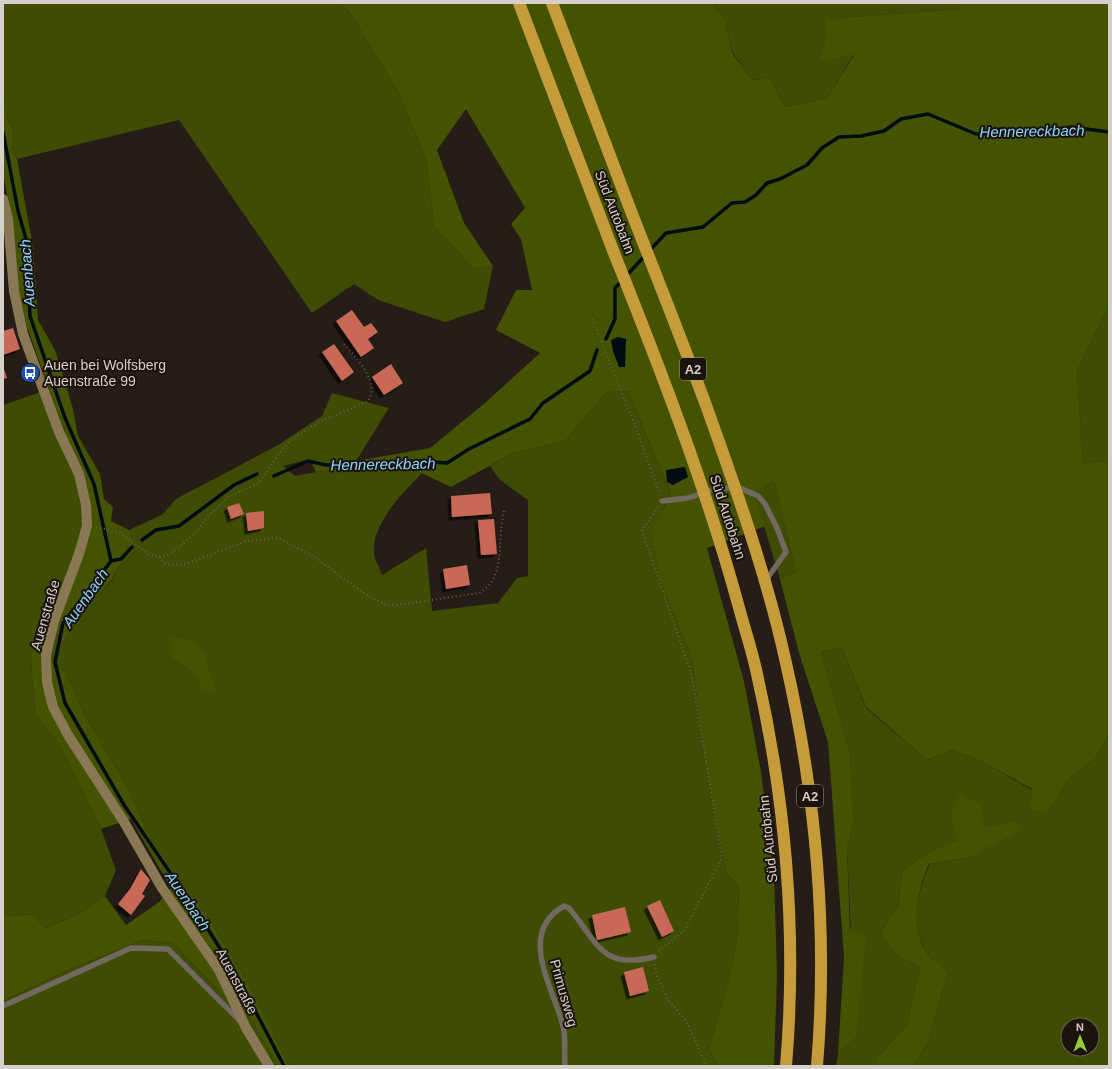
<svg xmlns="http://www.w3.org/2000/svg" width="1112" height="1069" viewBox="0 0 1112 1069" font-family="Arial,sans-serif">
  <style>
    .green { fill: #3f4c04; fill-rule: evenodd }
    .forest { fill: #445300 }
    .water { fill: #020c13 }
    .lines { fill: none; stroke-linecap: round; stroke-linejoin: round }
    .stream { stroke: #020c13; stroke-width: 3.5 }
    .building { fill: #c86958; filter: url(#shadow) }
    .path { stroke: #665f58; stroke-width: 2; stroke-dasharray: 1 3; stroke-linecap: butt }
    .lane { stroke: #71685f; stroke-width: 5.5 }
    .secondary { stroke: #8a7854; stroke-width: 10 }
    .highway { stroke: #c59c39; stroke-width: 12 }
    .labels { text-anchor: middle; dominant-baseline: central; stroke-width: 4; stroke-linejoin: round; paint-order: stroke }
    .shield { fill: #1b140d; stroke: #9e9892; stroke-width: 1 }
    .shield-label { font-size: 13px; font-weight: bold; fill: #d6d0cb }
    .street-label { font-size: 14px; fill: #d6d0cb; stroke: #1b140d }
    .poi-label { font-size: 14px; fill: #d6d0cb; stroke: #1b140d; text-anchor: start }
    .water-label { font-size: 15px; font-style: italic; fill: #8cd5fe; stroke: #1b140d }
  </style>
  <defs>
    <filter id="shadow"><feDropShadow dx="-3.5" dy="3.5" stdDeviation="0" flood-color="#0009"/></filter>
  </defs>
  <rect width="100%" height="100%" fill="#251d16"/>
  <path class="green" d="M3,3H342L353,18L398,92L426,159L434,226L474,269L493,266L484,309L445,322L378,300L354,284L312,313L179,120L17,159L12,150L14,131L7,118L3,92Z
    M712,3H959L961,9L826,19V37L818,62L854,54L827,98L785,107L770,78L753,80L732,52L725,20Z
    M1109,306V461L1083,463L1077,371Z
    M49,389L80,469L91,510L64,642L86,600L98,596L113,579L120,564L133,554L136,548L129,530L163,514L176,499L278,445L322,416L332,393L389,408L356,461L344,463L310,459L283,466L295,476L316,472L400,463L422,473C403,493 371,524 374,554C375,561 380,568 382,575L426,548L432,611L498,603L517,578L528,576V500L500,480L490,466L513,453L565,441L607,392L628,391L671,494L663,509L661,582L692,659L706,772L726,872L739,887L737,941L728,982L709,1049L718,1066H289L249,984L213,925L151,839L128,788L85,715L65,671L30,651L35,713L62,749L101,829L116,870L105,896L78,914L46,928L32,914L10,916L3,912V405Z
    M774,481L796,572L780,579L754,493Z
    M842,648L866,708L927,760L953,750L983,762L1032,790L1028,810L1047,811L1069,778L1096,758L1109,734V1066H913L928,1042L948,972C943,968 936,963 931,958C909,932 916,892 930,864L968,858L1018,822L984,827L950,817L959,840L927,853L902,871L898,907L880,933L896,954L920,968L907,1024L876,1059L875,1066H836L838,1054L856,1038L847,849L854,821L850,753L821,652ZM1068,1025H1092V1049H1068Z
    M143,940L173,943L229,1001L244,1006L277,1066H3V1001L68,970Z"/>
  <path class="forest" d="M342,3H712L725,20L732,53L753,80L770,78L785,107L827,98L854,55L818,62L826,37V19L960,9L959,3H1109V306L1077,371L1083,463L1109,461V734L1096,758L1069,778L1047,812L1028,810L1032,789L983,762L953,750L927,760L866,707L842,648L821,652L850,753L854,821L847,849L850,929L866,937L856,1038L838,1054L844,957L828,742L799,653L780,579L796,572L774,481L754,493L765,526L707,548L744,681L761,772L774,874L777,975L774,1066H718L709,1049L728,982L737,941L739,887L726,872L706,772L692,659L661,582L652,530L671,494L628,391L607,392L565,441L513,453L451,487L400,463L316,472L310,459L344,463L430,448L485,403L540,353L496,330L516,290H532L521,239L511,224L525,208L466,109L437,150L464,223L493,266L474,269L434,226L426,159L398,92L353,18Z
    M3,92L7,118L14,131L12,150L17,159L33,247L38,320L55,350L73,409L78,436L100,474L104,499L113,507L111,521L129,530L136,548L133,554L120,564L113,578L98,596L86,601L64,642L56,632L83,555L91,510L80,469L53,400L27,327L18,289L14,233L3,173Z
    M171,638L195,640L205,656L216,692L203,689L190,669L172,658Z
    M30,650L65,671L85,715L128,788L151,839L213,925L249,984L289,1066H277L244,1006L229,1001L173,943L143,940L68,970L3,1001V912L10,916L32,914L46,928L78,914L105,896L126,925L159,902L171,888L131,819L101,829L62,749L35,713Z
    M960,792L981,805L984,827L1018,821L1021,830L968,858L929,864C916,892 909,933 931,958C936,963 943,967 948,972L928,1042L913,1066H875L876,1059L907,1024L920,968L896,954L880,933L898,907L902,871L927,853L958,840L950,817Z"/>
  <path class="water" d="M618,337L626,339L625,367H619L613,351L611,340Z
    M685,467L688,477L673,485L667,482L666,470Z"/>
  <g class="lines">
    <path class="stream" d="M3,132L18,211L26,239L30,316L65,418L94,484L111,561L63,623L55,662L65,703L124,805L197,912L235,972L284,1066
      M626,276L666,233L703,227L732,203L745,202L756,195L767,183L780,179L807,165L822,148L839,137L861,136L884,131L901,119L928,114L976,134L1029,133L1071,127L1109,132
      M606,339L615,319V288L622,281
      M274,476L308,461L326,465L419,461L447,463L469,449L530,419L543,403L590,371L597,350
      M142,540L156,530L179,526L234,485L257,474
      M111,561L121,559L132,547"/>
  </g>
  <path class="building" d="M352,310L364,327L371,323L378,332L368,339L374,348L361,357L336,321Z
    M13,328L20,349L3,355V331Z
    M334,344L354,372L342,381L322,352Z
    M391,364L403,383L384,395L372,377Z
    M3,366L7,378L3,379Z
    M490,493L492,514L452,517L451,496Z
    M239,503L244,514L231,519L227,507Z
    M264,511V528L248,531L246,513Z
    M494,519L497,554L481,555L478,520Z
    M467,565L470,585L446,589L443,569Z
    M141,869L150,880L142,894L145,896L131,915L118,904L130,889Z
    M660,900L674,931L662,937L647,906Z
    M625,907L631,932L597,940L592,915Z
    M643,967L649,991L630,996L624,972Z"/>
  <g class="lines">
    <path class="path" d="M592,319L635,425L660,495
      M658,507L642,530L692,676L722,858L684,931L658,951
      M96,527L119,532L150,555L159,557L167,555L178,548L195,533L211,513L228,497L259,483L283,448L291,440L321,421L367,402C382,383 356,358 344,344
      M159,557L165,563L173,565L186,564L247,541L279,538L313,556L365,594L386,605H398L479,593C502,580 499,554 501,531C502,524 503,516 504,509
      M655,964L657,976L668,1000L685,1019L707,1066"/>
    <path class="lane" d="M662,501L688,498L717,488H740L758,496L765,504L777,528L786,552L766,580
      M3,1006L131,948L168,949L240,1021
      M565,1066C564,1053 566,1038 563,1026C554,989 516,933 564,906L569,908C598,942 600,970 654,957"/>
    <path class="secondary" d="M3,199L8,219L14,291L23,334L59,432L79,474L86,505L87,526L79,554L54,621L46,655L47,682L53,707L68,735L124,822L162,888L219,970L246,1028L269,1066"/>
    <path class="highway" d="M519,3C551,86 582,170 614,253C660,368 705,484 738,604C744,627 752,650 757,674C786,802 797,934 786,1066
      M552,3C578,71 603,138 629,206C655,273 682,340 707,408C737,492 767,576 786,663C816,795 828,931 817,1066"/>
  </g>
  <defs>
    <g id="bus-disc" transform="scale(1)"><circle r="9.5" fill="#1a4fb4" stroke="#1b140d"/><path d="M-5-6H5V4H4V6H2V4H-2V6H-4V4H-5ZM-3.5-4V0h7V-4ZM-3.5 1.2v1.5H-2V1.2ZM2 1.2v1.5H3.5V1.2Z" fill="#fff"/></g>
  </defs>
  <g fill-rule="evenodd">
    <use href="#bus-disc" x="30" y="373"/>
  </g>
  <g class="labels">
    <g class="shield">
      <rect x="680" y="358" width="26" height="22" rx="3"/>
      <rect x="797" y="785" width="26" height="22" rx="3"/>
    </g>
    <g class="shield-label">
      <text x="693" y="369">A2</text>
      <text x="810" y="796">A2</text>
    </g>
    <g class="street-label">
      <text transform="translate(615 212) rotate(69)">Süd Autobahn</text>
      <text transform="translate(728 517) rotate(72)">Süd Autobahn</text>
      <text transform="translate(45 615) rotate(-74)">Auenstraße</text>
      <text transform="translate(768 839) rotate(-96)">Süd Autobahn</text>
      <text transform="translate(237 981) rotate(62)">Auenstraße</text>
      <text transform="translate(564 993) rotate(74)">Primusweg</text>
    </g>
    <g class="poi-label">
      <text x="44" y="365">Auen bei Wolfsberg<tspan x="44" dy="16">Auenstraße 99</tspan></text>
    </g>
    <g class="water-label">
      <text transform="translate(1032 131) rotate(-1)">Hennereckbach</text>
      <text transform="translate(27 273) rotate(-94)">Auenbach</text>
      <text transform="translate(383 464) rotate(-1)">Hennereckbach</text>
      <text transform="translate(85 598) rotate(-55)">Auenbach</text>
      <text transform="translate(188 901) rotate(56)">Auenbach</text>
    </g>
  </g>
  <rect width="1112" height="1069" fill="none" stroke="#d6d0cb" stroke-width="8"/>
  <g transform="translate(1080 1037) rotate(359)"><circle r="19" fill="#1b140d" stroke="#665f59"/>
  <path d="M0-3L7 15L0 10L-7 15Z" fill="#98cb37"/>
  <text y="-6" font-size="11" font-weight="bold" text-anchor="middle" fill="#d6d0cb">N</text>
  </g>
</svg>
